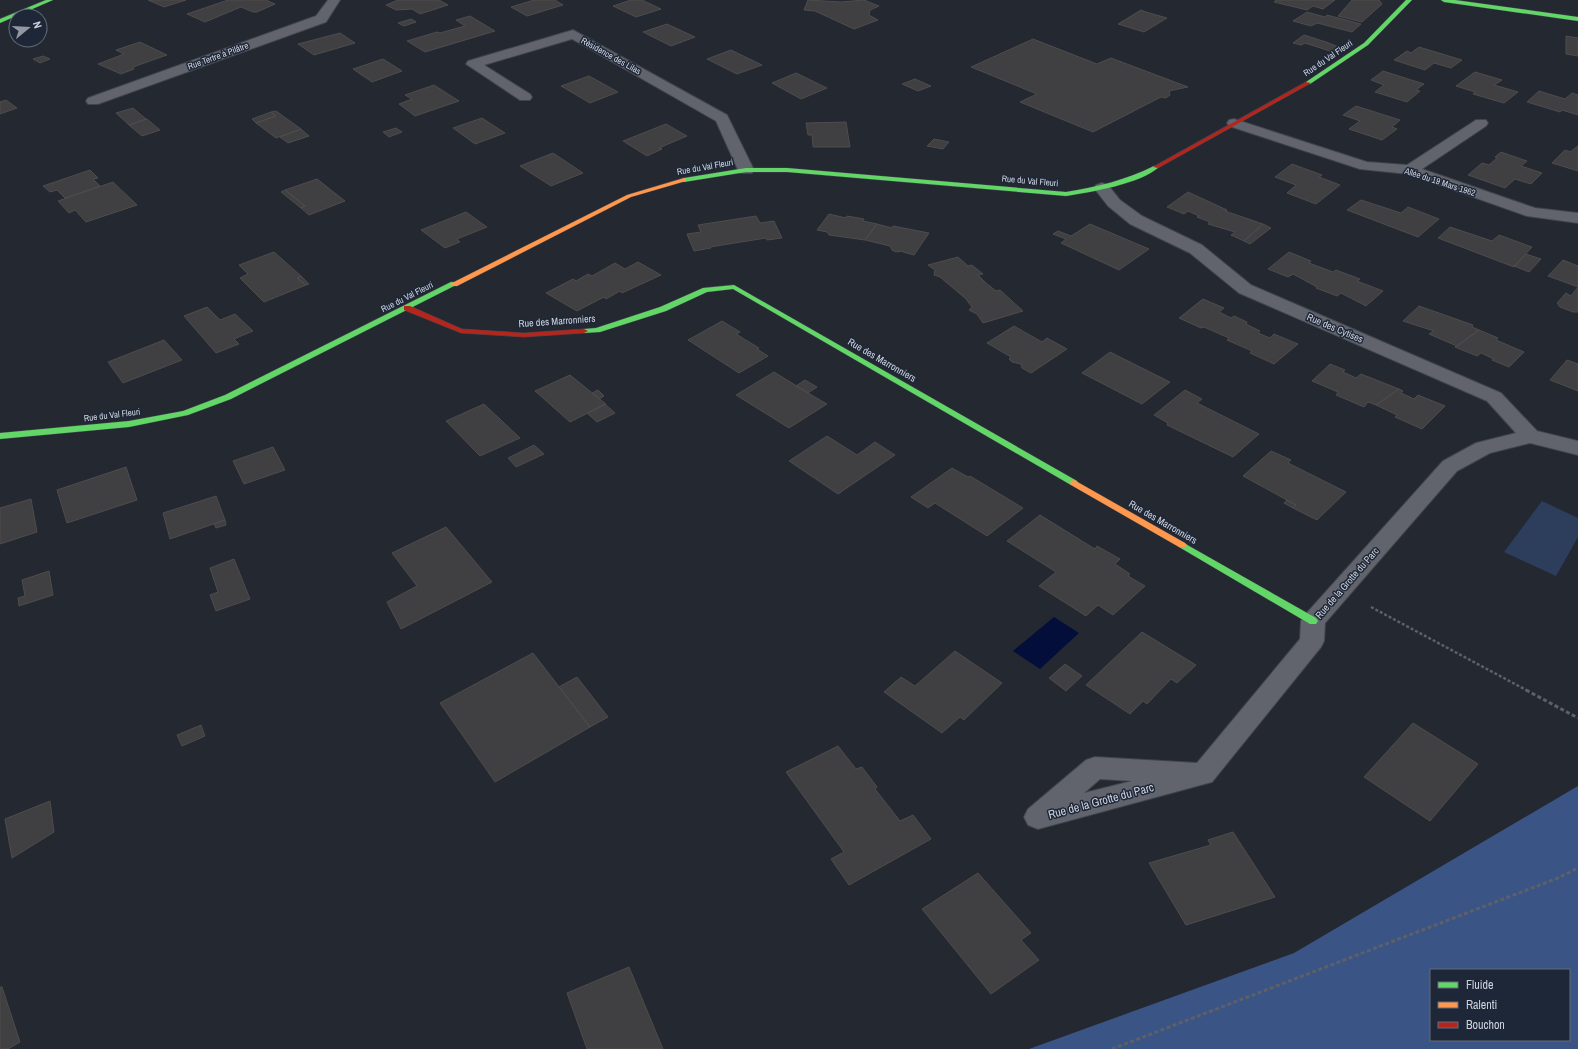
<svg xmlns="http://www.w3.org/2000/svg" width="1578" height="1049" viewBox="0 0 1578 1049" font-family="'Archivo Narrow',sans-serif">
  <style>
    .green { fill: #2d3e5d }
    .forest { fill: #3a5485; fill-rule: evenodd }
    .water { fill: #030e3b }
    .building { fill: #403f41; stroke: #4e4c4d }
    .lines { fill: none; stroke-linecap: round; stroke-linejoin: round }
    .street-casing { stroke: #40444c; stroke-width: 2 }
    .fast-casing { stroke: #40444c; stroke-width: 1 }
    .slow-casing { stroke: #40444c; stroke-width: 1 }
    .jam-casing { stroke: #40444c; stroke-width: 1 }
    .path-far1 { stroke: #5d6067; stroke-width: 2.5; stroke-dasharray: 3 2; stroke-linecap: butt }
    .path { stroke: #5d6067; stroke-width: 3; stroke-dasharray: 4 2.5; stroke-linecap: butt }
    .street { fill: #61646c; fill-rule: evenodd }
    .fast { fill: #63d668; fill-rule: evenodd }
    .slow { fill: #ff974d; fill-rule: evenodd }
    .jam { fill: #b3261e; fill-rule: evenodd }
    .labels { text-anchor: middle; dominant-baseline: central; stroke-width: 3; stroke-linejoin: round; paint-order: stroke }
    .far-street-label { font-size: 9px; fill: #cdd3de; stroke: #1e2737 }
    .street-label { font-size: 10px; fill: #cdd3de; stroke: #1e2737 }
    .near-street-label { font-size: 12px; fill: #cdd3de; stroke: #1e2737 }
  </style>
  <rect width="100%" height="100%" fill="#242831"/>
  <path class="green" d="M1542,501L1578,518V537L1556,576L1504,552Z"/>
  <path class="forest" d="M1578,786V1049H1029L1294,953ZM1431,970H1569V1040H1431Z"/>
  <path class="water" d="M1054,617L1079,633L1040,669L1013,651Z"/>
  <path class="building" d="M148,0H186L164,7Z
    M228,0H266L275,4L257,12H253L241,7L205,22L187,14Z
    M398,0H439L448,5L420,14L412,9L396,10L386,5Z
    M534,0H555L563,5L527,16L511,7Z
    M631,0H642L661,9L636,17L613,6Z
    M808,0L841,2L864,0L879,6L870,10L869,15L878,20L854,29L815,11L804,10Z
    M1276,0H1335L1323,9L1313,6L1307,10L1274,2Z
    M1352,0H1379L1382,4L1362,22L1338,16Z
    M1141,10L1146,12L1167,18L1144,32L1118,24Z
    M1307,12L1325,17L1327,15L1361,24L1352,32L1317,23L1311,26L1293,21Z
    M470,16L495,31L425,52L407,41L437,32L440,33L465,26L456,20Z
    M411,19L416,22L404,26L398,23Z
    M667,24L695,37L671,46L643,32Z
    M340,33L355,43L314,55L298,44Z
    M1304,35L1326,42L1339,47L1333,52L1305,43L1301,45L1293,43Z
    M1566,36L1578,38V56L1566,54Z
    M1033,39L1097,64L1111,58L1188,87L1169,91L1170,95L1166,98L1161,97L1093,132L1020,102L1037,94L971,67Z
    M140,42L167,55L133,67L134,69L121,74L98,64L124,54L116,50Z
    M1419,47L1462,60L1451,68L1434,63L1425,70L1394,60L1407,51L1411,53Z
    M731,50L762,65L737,74L707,59Z
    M43,56L50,59L40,63L33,59Z
    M383,59L402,71L372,82L353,69Z
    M1383,71L1424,84L1416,90L1420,91L1407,102L1375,92L1384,85L1371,80Z
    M1475,72L1502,80L1494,85L1518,92L1504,103L1473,94L1475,92L1456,86Z
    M796,73L827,88L801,99L772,83Z
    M589,76L618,92L590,103L561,86Z
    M915,79L931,86L918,91L902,84Z
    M434,85L459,101L415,116L399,104L412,99L405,95Z
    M1539,91L1565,99L1572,93L1578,95V115L1562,110L1560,112L1527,102Z
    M6,100L17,108L0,114V102Z
    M1356,106L1400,120L1392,127L1397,129L1382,140L1349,129L1360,121L1343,115Z
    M133,108L146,119L129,125L116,113Z
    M276,111L301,129L276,138L256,123L276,116L271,112Z
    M271,112L276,116L256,123L252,119Z
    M482,118L505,133L475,144L453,128Z
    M147,119L160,130L142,136L129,125Z
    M846,122L850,147H813L812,135H808L806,123Z
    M666,124L687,136L659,148L662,149L647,156L623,141Z
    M396,128L402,132L389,137L383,132Z
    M301,129L309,136L288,143L280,137Z
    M934,139L949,142L943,149L927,146Z
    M1578,146V171L1552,163L1565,150L1570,152Z
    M1501,152L1527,161L1521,166L1542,173L1531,184L1515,179L1505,188L1468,175L1482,163L1489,165L1497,158L1495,157Z
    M553,153L583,173L551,186L520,166Z
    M1292,164L1322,175L1319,177L1340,185L1316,204L1287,193L1296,185L1275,177Z
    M90,170L98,178L93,179L100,186L65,198L57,190L50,192L43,186Z
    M317,179L345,201L309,215L301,208L305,206L285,190Z
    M113,182L137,205L86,222L75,210L69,213L58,201Z
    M285,190L305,206L301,208L281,192Z
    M1188,192L1227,210L1225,211L1263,224L1244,241L1231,235L1235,232L1208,224L1210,222L1197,217L1199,216L1188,211L1184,214L1167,207Z
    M1361,200L1401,213L1408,207L1439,219L1418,237L1347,210Z
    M466,212L487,227L457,239L460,242L445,248L421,230Z
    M829,214L846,218L847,216L864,219L863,221L877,224L865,240L829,235L827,232L817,230Z
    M756,216L760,223L774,221L782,238L767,240L766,238L710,247L711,248L694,251L687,234L701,232L698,225Z
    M877,224L892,228L893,226L929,233L914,255L903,252V251L896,252L892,250L890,246L865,240Z
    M1090,224L1149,249L1119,270L1061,243L1066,239L1053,234L1058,231L1071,236Z
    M1263,224L1271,228L1250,244L1244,241Z
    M1450,227L1492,241L1499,235L1532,247L1514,267L1438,238Z
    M274,252L301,276L297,278L306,285L264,302L240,278L248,274L239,265Z
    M1289,252L1311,261L1309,263L1333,272L1336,270L1360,279L1357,281L1383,291L1366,306L1341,293L1337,296L1316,288L1317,287L1293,274L1288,277L1268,269Z
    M1526,254L1541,259L1529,272L1514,266Z
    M958,257L968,266L972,265L983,274L978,275L986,283L996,291L1000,290L1023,311L983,323L977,314L969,310L972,307L966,299L940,277L934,275L935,270L928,265Z
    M1563,260L1578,266V287L1548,276Z
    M638,262L661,275L622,293L620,291L606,299L604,297L577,311L546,293L573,279L576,281L588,274L592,276L615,263L625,269Z
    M301,276L309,284L306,285L297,278Z
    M1578,287V312H1573L1560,307L1557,303L1566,293L1571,296Z
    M1203,299L1224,308L1219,312L1231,318L1234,316L1247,322L1246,324L1260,331L1258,333L1270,338L1274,334L1298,344L1274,364L1250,353L1252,351L1227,340L1229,338L1204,327L1201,328L1179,318Z
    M1419,306L1473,325L1472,327L1479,330L1457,346L1429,334L1434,331L1403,321Z
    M207,307L220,320L235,314L253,331L234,339L239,344L216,353L184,316Z
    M722,321L740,332L736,334L759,348L757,349L768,356L739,373L688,340Z
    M1014,326L1042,342L1047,338L1067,349L1031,373L1022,368L1021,364L1012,362L1009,359L1011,357L987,343Z
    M1479,330L1498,338L1496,340L1524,352L1509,367L1492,360L1494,359L1481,353L1477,356L1455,347Z
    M164,340L182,360L123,383L108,362Z
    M1110,352L1170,382L1142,404L1082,373Z
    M1567,360L1578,364V391L1550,380Z
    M1330,364L1345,370L1343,372L1356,378L1361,374L1399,389L1376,405L1368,402L1364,407L1336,395L1338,392L1312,381Z
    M774,372L808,393L827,404L789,428L736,395Z
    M570,375L606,404L570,422L535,391Z
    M805,380L817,387L808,393L796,386Z
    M1399,389L1403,391L1401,393L1414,399L1418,395L1445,406L1422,429L1395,417L1397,415L1376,405Z
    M598,390L604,396L599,399L592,393Z
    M1185,390L1202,399L1197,403L1259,434L1233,457L1167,425L1168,423L1154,415Z
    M484,404L520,438L480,456L446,421Z
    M605,404L615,413L597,422L587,413Z
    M827,436L857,455L875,442L895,455L838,494L789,461Z
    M534,445L544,454L516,467L508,458Z
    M273,447L285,470L244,484L233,461Z
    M1271,451L1291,460L1288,463L1346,492L1317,520L1293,508L1296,505L1243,476Z
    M126,467L137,500L67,523L57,490Z
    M952,468L968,477L970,476L1023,508L987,536L935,503L928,508L911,497Z
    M216,496L225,520L170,539L163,513Z
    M31,499L37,532L0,544V508Z
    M1287,500L1296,505L1293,508L1284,503Z
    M1040,515L1095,549L1097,546L1120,559L1115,564L1130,574L1128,576L1145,586L1113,615L1098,605L1086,616L1039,586L1056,572L1007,541Z
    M225,520L226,525L216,528L214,524Z
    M446,527L492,582L401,629L387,602L417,586L392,553Z
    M234,559L250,599L216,611L210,595L218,592L210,568Z
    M49,571L53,595L19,606L18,598L25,596L22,580Z
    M1142,632L1196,665L1177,683L1171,679L1147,704L1143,701L1130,714L1086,685Z
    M955,651L1002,683L964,720L960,717L942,733L884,692L901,677L915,686Z
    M533,653L590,727L495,782L440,703Z
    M1065,664L1082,676L1066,691L1049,678Z
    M577,677L608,717L590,727L559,687Z
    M1413,723L1478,764L1430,821L1364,777Z
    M201,725L205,736L182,746L177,735Z
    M838,746L856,769L862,767L877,787L875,789L900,821L913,815L931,839L849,885L831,859L844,852L786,772Z
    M50,801L54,832L12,858L5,819Z
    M1233,832L1275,897L1186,925L1149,863L1211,845L1208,840Z
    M978,873L1031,933L1021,940L1039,960L991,994L922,909Z
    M629,967L663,1049H587L567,993Z
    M0,987H2L20,1042L8,1049H0Z"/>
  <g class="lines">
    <g class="street-casing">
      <path id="street" d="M328,0H340L326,22L98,104H88L86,101L88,98L316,16Z
        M573,30L727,115L754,170L752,173H740L738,170L716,121L572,39L484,65L530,94L532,97L530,100H520L466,64L468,61Z
        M1234,119L1367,162L1407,165L1476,120H1486L1488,123L1486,126L1422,169L1535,208L1578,213V223L1527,216L1408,174L1360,169L1229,126L1227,123L1229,120Z
        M1102,183L1108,185L1120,200L1142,216L1202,245L1251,285L1501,393L1537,431L1578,441V455L1530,443L1490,453L1457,471L1325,623L1324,641L1321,647L1212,782L1038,829L1028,825L1024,817L1028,809L1086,760L1095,757L1197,763L1300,639L1301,621L1305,615L1443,461L1476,443L1516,433L1487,401L1239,293L1190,253L1130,224L1108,206L1094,188L1096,185ZM1100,779L1132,781L1084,793Z"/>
    </g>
    <g class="fast-casing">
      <path id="fast" d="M46,0H53L0,23V19Z
        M1406,0H1412L1368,45L1310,84H1306V82L1364,43Z
        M1441,0H1455L1578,17V21L1444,2Z
        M1154,166L1159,167C1140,184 1091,192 1066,196L787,172H746L684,182L681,180L684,178L746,168H787L1066,192C1097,187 1126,180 1154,166Z
        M451,282H454L458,284L231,399L188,415L129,427L0,439V433L129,421L183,411L225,395Z
        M734,285L1077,481L1078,483L1077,485H1071L733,289L707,292L666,311L600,332L584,333L580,331L584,329L596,328L660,307L703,288Z
        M1182,542L1316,618L1318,621L1316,624H1310L1179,547L1177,545L1179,543Z"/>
    </g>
    <g class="slow-casing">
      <path id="slow" d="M684,178L686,179V181L631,197L457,286H454L450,284L627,195Z
        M1074,480L1185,543L1187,545L1185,547H1179L1071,485L1070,483L1071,481Z"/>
    </g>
    <g class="jam-casing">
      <path id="jam" d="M1306,82L1311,83L1158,168L1153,167Z
        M404,306H410L462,329L524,333L584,329L588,331L584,333L524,337L461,333L404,310Z"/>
    </g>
    <path class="path-far1" d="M1371,607L1528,691"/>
    <path class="path" d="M1526,690L1578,718
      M1112,1049L1558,878L1578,868"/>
    <use href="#street" class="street"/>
    <use href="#fast" class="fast"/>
    <use href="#slow" class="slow"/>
    <use href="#jam" class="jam"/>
  </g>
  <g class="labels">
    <g class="far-street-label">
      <text transform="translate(218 56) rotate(-20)">Rue Tertre à Pilâtre</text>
      <text transform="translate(611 56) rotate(29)">Résidence des Lilas</text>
      <text transform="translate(1328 58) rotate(-34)">Rue du Val Fleuri</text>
      <text transform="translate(705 167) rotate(-10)">Rue du Val Fleuri</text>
      <text transform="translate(1030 181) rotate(5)">Rue du Val Fleuri</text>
      <text transform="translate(1440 182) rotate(18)">Allée du 19 Mars 1962</text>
      <text transform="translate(407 297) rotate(-27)">Rue du Val Fleuri</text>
      <text transform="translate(112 415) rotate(-7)">Rue du Val Fleuri</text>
    </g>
    <g class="street-label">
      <text transform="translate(557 321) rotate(-4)">Rue des Marronniers</text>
      <text transform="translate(1335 328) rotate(23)">Rue des Cytises</text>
      <text transform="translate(882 360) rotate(30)">Rue des Marronniers</text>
      <text transform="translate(1163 522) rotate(30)">Rue des Marronniers</text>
      <text transform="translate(1347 583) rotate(-49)">Rue de la Grotte du Parc</text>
    </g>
    <g class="near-street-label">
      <text transform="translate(1101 801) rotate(-15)">Rue de la Grotte du Parc</text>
    </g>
  </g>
  <rect x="1430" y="969" width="140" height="72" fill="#1e2737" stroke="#646c7a"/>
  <rect x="1438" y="982" width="20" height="6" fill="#63d668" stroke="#646c7a"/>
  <text x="1466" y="989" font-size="12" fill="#cdd3de">Fluide</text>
  <rect x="1438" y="1002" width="20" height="6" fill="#ff974d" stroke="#646c7a"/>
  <text x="1466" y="1009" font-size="12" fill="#cdd3de">Ralenti</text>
  <rect x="1438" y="1022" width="20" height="6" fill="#b3261e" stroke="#646c7a"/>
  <text x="1466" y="1029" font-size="12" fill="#cdd3de">Bouchon</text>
  <g transform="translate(28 28) rotate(72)"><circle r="19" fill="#1e2737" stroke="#646c7a"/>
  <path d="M0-3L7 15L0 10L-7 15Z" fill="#9297a1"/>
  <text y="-6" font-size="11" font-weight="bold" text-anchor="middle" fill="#cdd3de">N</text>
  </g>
</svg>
